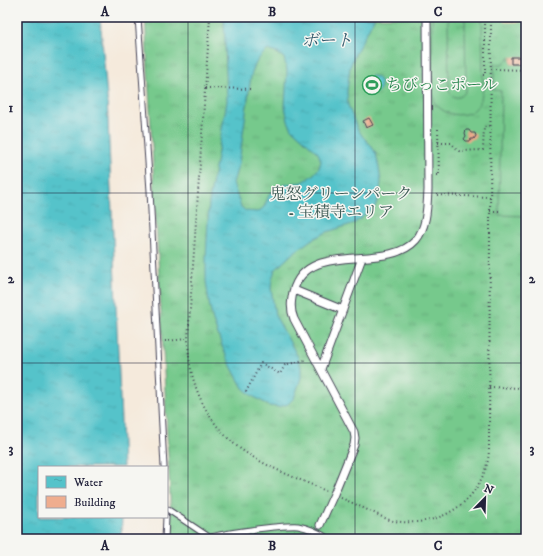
<svg xmlns="http://www.w3.org/2000/svg" width="543" height="556" viewBox="0 0 543 556" font-family="'IM FELL DW Pica','Noto Serif JP',serif">
  <style>
    .grass { fill: url(#grass-tufts); stroke: #4c7664 }
    .pitch { fill: #76c98c; stroke: #4c7664 }
    .water { fill: url(#water-ripples); stroke: #3c7282; fill-rule: evenodd }
    .building { fill: url(#building-hatch) }
    .lines { fill: none; stroke-linecap: round; stroke-linejoin: round }
    .service-casing { stroke: #424053; stroke-width: 7 }
    .pedestrian-casing { stroke: #424053; stroke-width: 9 }
    .path { stroke: #424053; stroke-width: 2; stroke-dasharray: 1 3; stroke-linecap: butt }
    .service { stroke: #fff; stroke-width: 5 }
    .pedestrian { stroke: #fff; stroke-width: 7 }
    .grid { fill: none; stroke: #22223b; stroke-width: 1; stroke-opacity: 0.55 }
    .labels { text-anchor: middle; dominant-baseline: central; stroke-width: 3; stroke-linejoin: round; paint-order: stroke }
    .leisure-label { font-size: 16px; fill: #27864d; stroke: #f6f6f2; text-anchor: start }
    .park-label { font-size: 16px; fill: #3f5c57; stroke: #f6f6f2 }
    .water-label { font-size: 17px; font-style: italic; fill: #345a6d; stroke: #f6f6f2 }
    .neatline { fill: none; stroke: #22223b; stroke-width: 1.5 }
    .grid-label { font-size: 13px; text-anchor: middle; font-weight: bold; fill: #22223b }
  </style>
  <defs>
    <pattern id="grass-tufts" width="24" height="20" patternUnits="userSpaceOnUse"><rect width="24" height="20" fill="#76c98c"/><path d="M3 7l-1-3M5 7V3M7 7l1-3M15 17l-1-3M17 17v-4M19 17l1-3" fill="none" stroke="#66ac7a"/></pattern>
    <pattern id="water-ripples" width="26" height="14" patternUnits="userSpaceOnUse"><rect width="26" height="14" fill="#55c3ca"/><path d="M2 4q2-2 4 0t4 0M15 11q2-2 4 0t4 0" fill="none" stroke="#4aa7ae"/></pattern>
    <pattern id="building-hatch" width="6" height="6" patternUnits="userSpaceOnUse"><rect width="6" height="6" fill="#efad8e"/><path d="M-1 1l2-2M0 6l6-6M5 7l2-2" fill="none" stroke="#c18c75"/></pattern>
  </defs>
  <rect width="100%" height="100%" fill="#f6f6f2"/>
  <filter id="ink" filterUnits="userSpaceOnUse"><feTurbulence type="fractalNoise" baseFrequency=".025" numOctaves="2"/><feDisplacementMap in="SourceGraphic" scale="8" xChannelSelector="R" yChannelSelector="G"/><feConvolveMatrix kernelMatrix="1 2 1 2 8 2 1 2 1" color-interpolation-filters="sRGB"/></filter>
  <filter id="wash" filterUnits="userSpaceOnUse"><feTurbulence type="fractalNoise" baseFrequency=".012" numOctaves="4" result="noise"/><feDisplacementMap in="SourceGraphic" scale="16" xChannelSelector="R" yChannelSelector="G"/><feGaussianBlur stdDeviation="0.9" result="paint"/><feColorMatrix in="noise" values="0 0 0 0 0 0 0 0 0 0 0 0 0 0 0 0 0 1.4 0 .05"/><feComposite in="paint" operator="in"/></filter>
  <g filter="url(#wash)">
    <rect width="100%" height="100%" fill="#f5eadc"/>
    <path class="grass" d="M145,17H526V539H171V518L163,350Z"/>
    <path class="pitch" d="M432,17H450L448,21L449,91C453,100 462,99 466,90L465,20L464,17H482L483,89C482,96 480,105 474,110C465,117 450,116 441,109C439,107 435,105 434,102C434,100 434,98 434,96L432,95Z
      M511,57V64H526V216L499,215L501,91L494,90V64H502Z"/>
    <path class="water" d="M17,17H100L107,97L123,467H39V517H122L121,539H17Z
      M224,17H375L356,52L350,67L347,92L348,105L357,128L363,137L371,145L376,154L379,167L381,183L379,196L375,207L355,223L327,232L311,240L293,253L275,270L272,279L271,288L275,315L298,357L301,367V378L294,398L288,404L279,407L269,406L260,400L252,396L243,388L232,368L224,351L213,321L209,303L206,281V258L209,202L227,101ZM268,50L279,54L284,58L287,70L285,107L288,121L292,129L318,153L321,161L319,168L314,174L303,182L287,184L275,189L269,195L264,207L258,212L246,211L241,207L233,183L239,163L251,76C255,64 257,58 268,50Z
      M363 85a9 9 0 1 1 18 0a9 9 0 1 1-18 0Z"/>
    <g id="blocks">
      <path class="building" d="M504,17H522V22H504Z
        M511,57H526V64H511Z
        M369,118L373,125L366,128L363,121Z
        M466,130H469L471,133H475L476,136L474,139H471L470,141H466L464,139L466,136L465,133Z"/>
    </g>
  </g>
  <g filter="url(#ink)">
    <use href="#blocks" fill-opacity="0" stroke="#424053" stroke-width="1"/>
    <g class="lines">
      <g class="service-casing">
        <path id="service" d="M138,17L150,191L164,467
          M167,509L209,537
          M165,539L166,517
          M206,539C215,533 286,525 298,526C309,528 320,533 329,539"/>
      </g>
      <g class="pedestrian-casing">
        <path id="pedestrian" d="M294,290L343,310
          M321,369L362,258
          M320,525L334,494L354,445L355,438L354,432L294,319C290,309 291,302 293,292C307,238 386,274 416,240C427,227 427,207 428,190L427,17"/>
      </g>
      <path class="path" d="M210,17L188,339C188,349 189,360 191,370C199,407 221,439 253,457C276,471 302,480 326,491
        M491,69L526,70
        M483,75H485V17
        M395,85H414L418,84
        M205,88L252,89
        M438,143H451L459,151L483,150L484,127L491,126
        M436,175H439L438,128H437
        M437,195L490,197
        M490,211H499
        M165,341L188,339
        M489,387L526,388
        M246,392L261,363L280,374L285,365L305,360
        M341,498C351,502 361,507 372,512C379,515 387,520 394,521C435,528 474,507 486,467C489,459 489,451 489,443L491,17"/>
      <use href="#service" class="service"/>
      <use href="#pedestrian" class="pedestrian"/>
    </g>
  </g>
  <path class="grid" d="M188,17V539M355,17V539M17,193H526M17,363H526"/>
  <defs>
    <g id="stadium-ring" transform="scale(1)"><circle r="9.5" fill="#f6f6f2" stroke="#2e9e5b" stroke-width="1.5"/><path d="M0-5a6.5 5 0 1 0 0 10a6.5 5 0 1 0 0-10ZM-3.5-1.8h7v3.6h-7Z" fill="#2e9e5b"/></g>
  </defs>
  <g fill-rule="evenodd">
    <use href="#stadium-ring" x="372" y="85"/>
  </g>
  <g class="labels">
    <g class="leisure-label">
      <text x="386" y="85">ちびっこポール</text>
    </g>
    <g class="park-label">
      <text x="341" y="194">鬼怒グリーンパーク<tspan x="341" dy="18">- 宝積寺エリア</tspan></text>
    </g>
    <g class="water-label">
      <text x="327" y="41">ボート</text>
    </g>
  </g>
  <rect width="543" height="556" fill="none" stroke="#f6f6f2" stroke-width="44"/>
  <rect x="38" y="466" width="130" height="52" fill="#f6f6f2" stroke="#a1a1a9"/>
  <rect x="46" y="476" width="20" height="12" fill="url(#water-ripples)" stroke="#a1a1a9"/>
  <text x="74" y="486" font-size="12" fill="#22223b">Water</text>
  <rect x="46" y="496" width="20" height="12" fill="#efad8e" stroke="#a1a1a9"/>
  <text x="74" y="506" font-size="12" fill="#22223b">Building</text>
  <g transform="translate(485 498) rotate(23)" stroke="#f6f6f2" stroke-width="3" paint-order="stroke">
  <path d="M0-3L7 15L0 10L-7 15Z" fill="#22223b"/>
  <text y="-6" font-size="11" font-weight="bold" text-anchor="middle" fill="#22223b">N</text>
  </g>
  <rect x="22" y="22" width="499" height="512" class="neatline"/>
  <g class="grid-label">
    <text x="105" y="16">A</text>
    <text x="272" y="16">B</text>
    <text x="438" y="16">C</text>
    <text x="11" y="112">1</text>
    <text x="532" y="112">1</text>
    <text x="11" y="283">2</text>
    <text x="532" y="283">2</text>
    <text x="11" y="453">3</text>
    <text x="532" y="453">3</text>
    <text x="105" y="550">A</text>
    <text x="272" y="550">B</text>
    <text x="438" y="550">C</text>
  </g>
</svg>
